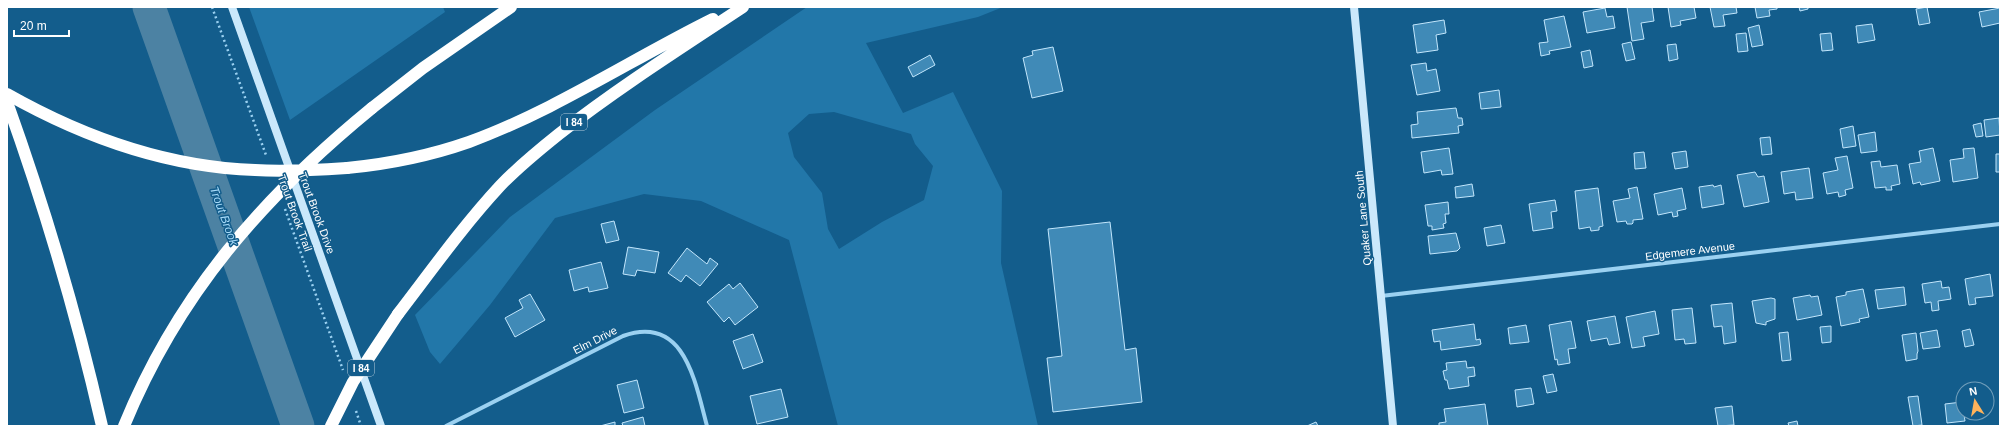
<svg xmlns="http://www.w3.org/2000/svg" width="2007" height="433" viewBox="0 0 2007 433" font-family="Helvetica,sans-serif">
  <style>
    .green { fill: #2277a9; fill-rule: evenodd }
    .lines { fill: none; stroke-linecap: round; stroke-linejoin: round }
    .river { stroke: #4c82a3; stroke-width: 33 }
    .building { fill: #408ab7; stroke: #c2e6fc }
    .path { stroke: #9bd1f1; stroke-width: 2.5; stroke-dasharray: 2 3; stroke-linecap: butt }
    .street { stroke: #9bd1f1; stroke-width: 4 }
    .secondary { stroke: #cae8fb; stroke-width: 8 }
    .highway { stroke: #fff; stroke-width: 12 }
    .highway-bridge { stroke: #fff; stroke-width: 12 }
    .labels { text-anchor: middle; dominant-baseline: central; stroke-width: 3; stroke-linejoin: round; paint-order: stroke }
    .shield { fill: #135d8c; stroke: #b8cedc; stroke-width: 1 }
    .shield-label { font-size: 10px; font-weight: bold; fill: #fff }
    .street-label { font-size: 11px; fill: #fff; stroke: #135d8c }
    .water-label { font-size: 12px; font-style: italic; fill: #a7daf8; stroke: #135d8c }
  </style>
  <rect width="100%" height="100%" fill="#135d8c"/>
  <path class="green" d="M249,7H443L445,12L290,120Z
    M807,7H1003L978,17L866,43L903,113L953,92L1002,191L1001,263L1038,426H838L789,240L701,201L644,194L555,218L490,305L440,364L430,352L415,315L510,217L655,110ZM834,112L911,134L915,144L933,166L924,200L882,222L839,249L828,229L822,193L794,157L788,133L809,114Z"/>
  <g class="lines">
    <path class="river" d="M149,7L298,426"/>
  </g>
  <path class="building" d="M1627,7H1652L1654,21L1641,23L1644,39L1632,41Z
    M1668,7H1694L1696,18L1680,21L1681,25L1671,27Z
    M1710,7H1736L1737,13L1723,15L1725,26L1714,27Z
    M1755,7H1777V9L1769,10L1770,16L1757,18Z
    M1799,7H1808V9L1800,11Z
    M1927,7L1930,23L1919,25L1916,9Z
    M1605,8L1607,17L1613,16L1615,28L1587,33L1583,12Z
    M2000,8V23L1982,27L1979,12Z
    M1564,16L1571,47L1549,51L1550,54L1541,56L1539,43L1548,42L1544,20Z
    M1444,20L1446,33L1436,35L1438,50L1417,53L1413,25Z
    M1872,24L1875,40L1858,43L1856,26Z
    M1759,25L1763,45L1752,47L1748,28Z
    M1746,33L1748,51L1738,52L1736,34Z
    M1831,33L1833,50L1822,51L1820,34Z
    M1631,42L1635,59L1626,61L1622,44Z
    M1676,44L1678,59L1669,61L1667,45Z
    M1053,47L1063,91L1032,98L1023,58L1033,55L1032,51Z
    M1590,50L1593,66L1584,68L1581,52Z
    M930,55L935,65L913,77L908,67Z
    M1426,63L1427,71L1436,69L1440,91L1417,95L1411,65Z
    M1499,90L1501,107L1481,109L1479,93Z
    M1456,108L1458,118H1462L1463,125L1458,126L1459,133L1412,138L1411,125L1418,124L1417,112Z
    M1999,118L2000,135L1986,137L1984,120Z
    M1981,123L1983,136L1976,137L1973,125Z
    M1853,126L1856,146L1843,148L1840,129Z
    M1875,132L1877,151L1861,153L1858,135Z
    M1770,137L1772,154L1762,155L1760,138Z
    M1449,148L1453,174L1442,175L1441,170L1424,173L1421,152Z
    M1933,148L1940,181L1921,185L1920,182L1913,184L1909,164L1921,162L1919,151Z
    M1974,148L1978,178L1953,182L1950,160L1964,158L1963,149Z
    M1686,151L1688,167L1675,169L1672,153Z
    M1644,152L1646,168L1635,169L1634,153Z
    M1996,154H2000V172H1996Z
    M1847,156L1853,188L1845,190L1846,195L1839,197L1838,192L1827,194L1823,173L1838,170L1835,158Z
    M1880,161L1881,167L1897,165L1900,184L1891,186L1892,190H1886V187L1875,188L1871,162Z
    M1809,168L1813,198L1796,200L1795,192L1784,194L1781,172Z
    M1755,172L1758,177L1764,176L1769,202L1744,207L1737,175Z
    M1472,184L1474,196L1456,198L1455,187Z
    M1713,185L1714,187L1721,185L1724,204L1702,208L1699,187Z
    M1637,187L1643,219L1633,220V223L1632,224H1627L1626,221L1617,222L1613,201L1630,198L1628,189Z
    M1598,188L1603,226L1599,227V230L1591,231L1590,227L1579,229L1575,191Z
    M1682,188L1686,209L1677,211L1678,216L1673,217L1672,212L1658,215L1654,194Z
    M1555,200L1557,211L1551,212L1553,228L1533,231L1529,204Z
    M1448,202L1449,214H1445L1446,223L1443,224L1444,228L1432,230V226H1428L1425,205Z
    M614,221L619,240L606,243L601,224Z
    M1110,222L1125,350L1136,348L1142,402L1053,412L1047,358L1062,356L1048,229Z
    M1501,225L1505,243L1487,246L1484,228Z
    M1456,233L1460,248L1457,251L1430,254L1428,236Z
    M628,247L659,252L655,273L637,270L635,276L623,274Z
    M687,248L707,264L710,258L718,264L700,286L686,275L681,282L668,273Z
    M601,262L608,288L589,292L588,287L574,291L569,270Z
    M1990,274L1993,296L1975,298L1976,304L1969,305L1965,279Z
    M1941,281L1942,288L1949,287L1951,299L1938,301L1939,310L1932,311L1931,302L1925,303L1922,284Z
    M740,283L758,307L735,325L729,317L724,322L707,302L729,284L733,289Z
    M1904,287L1906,305L1878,309L1875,290Z
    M1863,289L1869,317L1859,319L1860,322L1841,326L1836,297L1846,295V292Z
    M530,294L545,320L515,337L505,318L523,308L519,300Z
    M1810,295L1811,297L1818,296L1822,315L1797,320L1793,298Z
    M1771,298L1775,299V319L1766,322V325L1756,323L1752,301Z
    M1732,303L1736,342L1724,344L1722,326L1714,327L1711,305Z
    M1692,308L1696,343L1685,344L1684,339L1675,340L1672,310Z
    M1655,311L1659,334L1643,337L1645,346L1632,348L1626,317Z
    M1615,316L1620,343L1609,345L1607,338L1591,341L1587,321Z
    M1571,321L1576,348L1568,349L1570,363L1558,365L1557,359L1555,360L1549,325Z
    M1474,324L1476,340L1480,339L1481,344L1479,345L1441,350L1440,341L1434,342L1432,330Z
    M1526,325L1529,342L1510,344L1508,328Z
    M1831,326V342L1822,343L1820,327Z
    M1970,329L1974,345L1965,347L1962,331Z
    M1937,330L1940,347L1923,349L1920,333Z
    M1788,332L1791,360L1782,361L1779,333Z
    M1916,333L1918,351L1917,354V359L1906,361L1902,335Z
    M753,334L763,362L743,369L733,341Z
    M1466,361L1467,368L1474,367L1475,376L1468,377L1469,386L1449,389L1447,380H1445L1443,371L1447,370L1446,363Z
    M1553,374L1557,391L1547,393L1543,376Z
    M637,380L644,408L624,413L617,385Z
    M1531,388L1534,404L1517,407L1515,390Z
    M781,389L788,417L757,424L750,396Z
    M1918,396L1922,425L1913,426L1908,397Z
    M1962,402L1965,421L1947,423L1945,404Z
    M1485,404L1488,426H1439V423L1446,422L1444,409Z
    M1732,406L1734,425L1718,426L1715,408Z
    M643,417L645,426H623L622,423Z
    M1797,421L1798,426H1789L1788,423Z
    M615,422V426H600Z
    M1316,422L1318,426H1307Z"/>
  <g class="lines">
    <path class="path" d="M212,7L266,155
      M285,209L343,370
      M356,411L361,426"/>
    <path class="street" d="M1381,296L2000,224
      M446,426L623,336C685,314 695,382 707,426"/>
    <path class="secondary" d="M232,7L381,426
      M1354,7L1393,426"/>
    <path class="highway" d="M7,102C45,208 77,316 102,426
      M372,108L423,68L511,7
      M347,168C389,164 429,156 469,142C554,111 632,59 713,19
      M398,314C431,271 463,226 500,186C518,167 539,150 559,134C618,88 681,48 743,7"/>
    <path class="highway-bridge" d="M7,94C83,137 167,167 255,170C286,172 317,170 347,168
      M124,426C178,294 262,198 372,108
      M331,426L353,382L398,314"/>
  </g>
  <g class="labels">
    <g class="shield">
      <rect x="561" y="114" width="26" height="16" rx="3"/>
      <rect x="348" y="360" width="26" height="16" rx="3"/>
    </g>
    <g class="shield-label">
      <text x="574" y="122">I 84</text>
      <text x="361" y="368">I 84</text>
    </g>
    <g class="street-label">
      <text transform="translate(295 213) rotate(70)">Trout Brook Trail</text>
      <text transform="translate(317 213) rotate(70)">Trout Brook Drive</text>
      <text transform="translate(1363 218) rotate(-95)">Quaker Lane South</text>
      <text transform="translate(1690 251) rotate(-7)">Edgemere Avenue</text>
      <text transform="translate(595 340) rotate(-27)">Elm Drive</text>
    </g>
    <g class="water-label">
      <text transform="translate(224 216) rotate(70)">Trout Brook</text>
    </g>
  </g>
  <rect width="2007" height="433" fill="none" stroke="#ffffff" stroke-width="16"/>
  <g transform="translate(1975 401) rotate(349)"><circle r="19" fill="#135d8c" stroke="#719eba"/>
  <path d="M0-3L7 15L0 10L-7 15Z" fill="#ffb35b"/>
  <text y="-6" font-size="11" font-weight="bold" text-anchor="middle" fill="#ffffff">N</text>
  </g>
  <path d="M14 30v6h55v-6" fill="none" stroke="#ffffff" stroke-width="2"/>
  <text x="20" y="30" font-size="12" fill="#ffffff" stroke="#135d8c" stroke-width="3" paint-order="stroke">20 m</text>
</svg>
